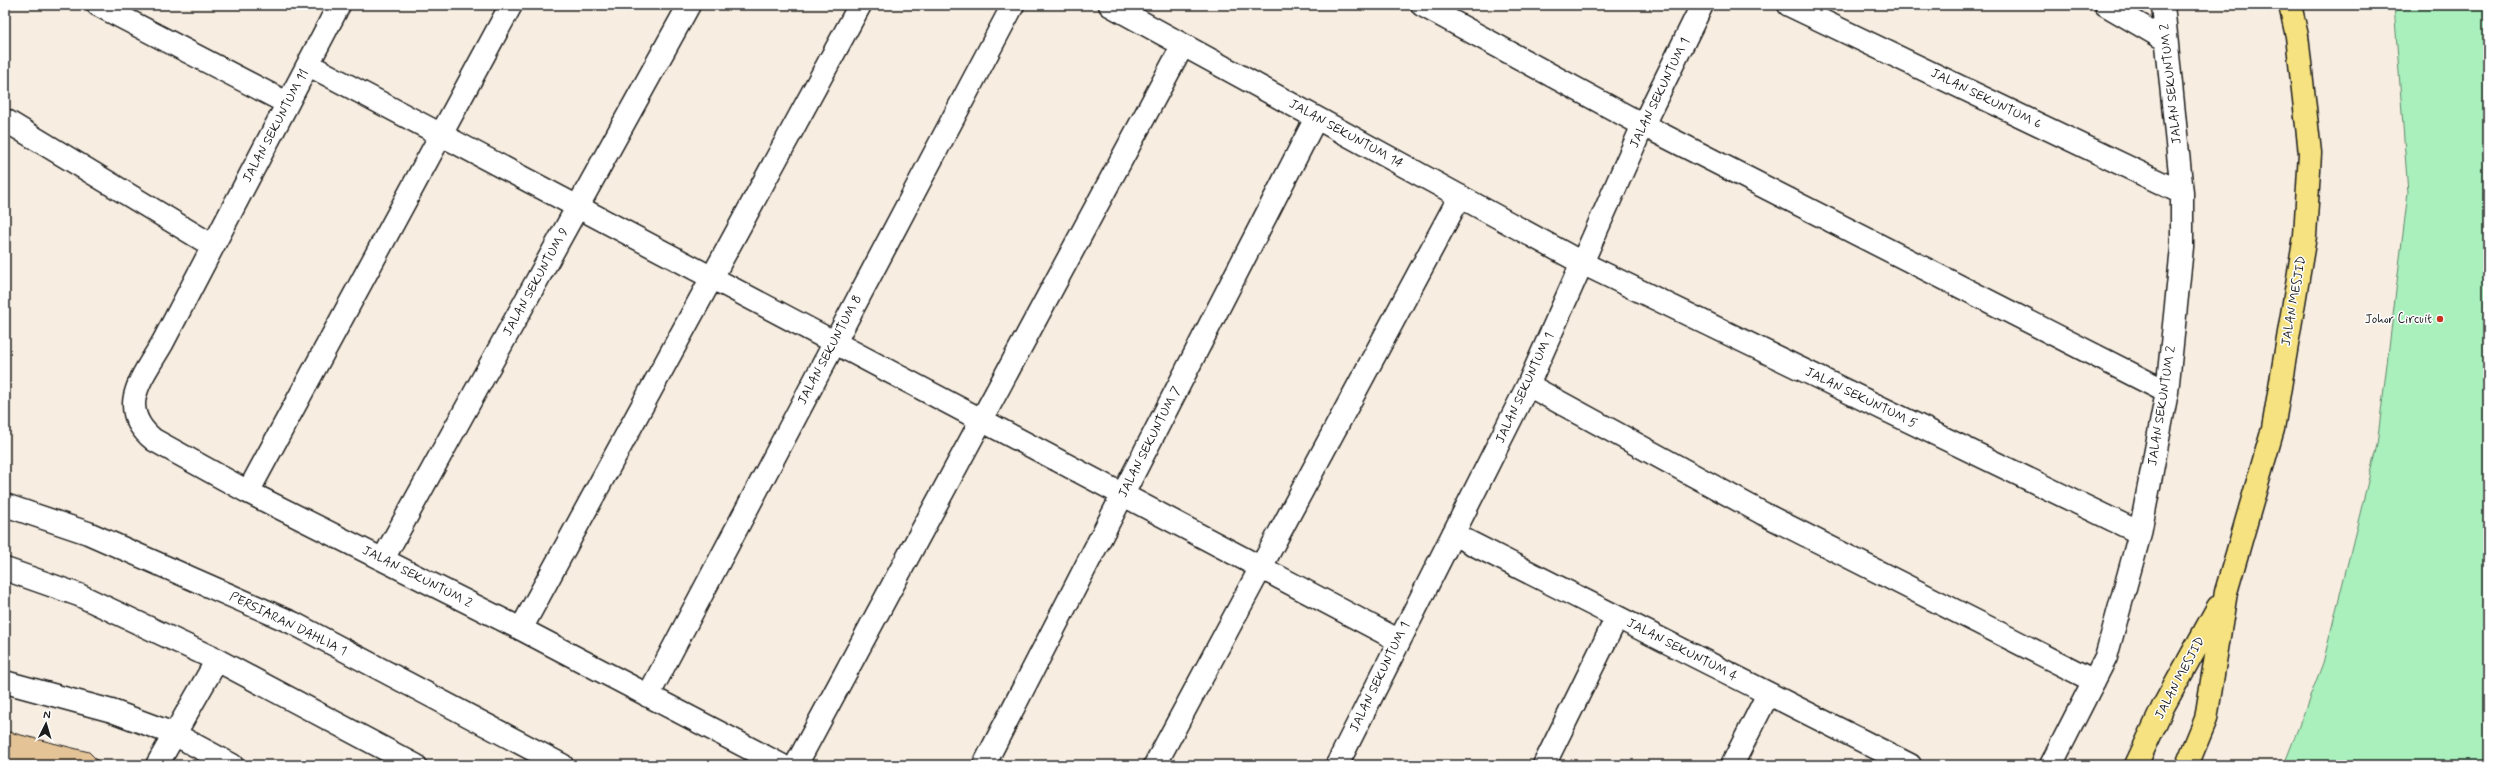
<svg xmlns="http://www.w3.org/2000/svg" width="2493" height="770" viewBox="0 0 2493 770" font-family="Mynerve,sans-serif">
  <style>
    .green { fill: #a9f0bd; stroke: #62866c }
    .building { fill: #e4c396; stroke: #1c1c1c }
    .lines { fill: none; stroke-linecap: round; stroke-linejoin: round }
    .minor-casing { stroke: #1c1c1c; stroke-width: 25 }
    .major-casing { stroke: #1c1c1c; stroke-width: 25 }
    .minor { stroke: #fff; stroke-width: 22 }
    .major { stroke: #f6e281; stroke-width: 22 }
    .poi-dot { fill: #c8321e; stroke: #fff; stroke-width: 1.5 }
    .labels { text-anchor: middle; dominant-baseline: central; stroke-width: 3; stroke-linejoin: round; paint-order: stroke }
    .street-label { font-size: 13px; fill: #1c1c1c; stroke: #fff }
    .poi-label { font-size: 13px; fill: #1c1c1c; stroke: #fff; text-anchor: end }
  </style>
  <rect width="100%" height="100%" fill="#f7ede0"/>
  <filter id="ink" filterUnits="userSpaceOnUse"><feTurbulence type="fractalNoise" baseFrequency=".025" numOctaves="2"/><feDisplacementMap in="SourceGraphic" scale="8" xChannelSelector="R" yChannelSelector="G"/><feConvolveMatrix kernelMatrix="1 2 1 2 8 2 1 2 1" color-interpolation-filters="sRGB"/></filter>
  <g filter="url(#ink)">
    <path class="green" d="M2394,5H2488V765H2284L2323,663L2377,445L2408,193Z"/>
    <path class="building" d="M5,731L89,752L102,765H5Z"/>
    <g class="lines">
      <g class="minor-casing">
        <path id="minor" d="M98,5L287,103
          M339,5L163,342C143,377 114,408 154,440L248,492L521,629L781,765
          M1110,5L1582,263L2140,533
          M1422,5L1643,125L2167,392
          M1789,5L2182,193
          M2106,5L2166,40
          M309,65L1398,640
          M5,120L213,246
          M1528,385L1764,514L2094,681
          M248,492L511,5
          M5,505L88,533L293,623L562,765
          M1453,534L1910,765
          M383,559L689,5
          M5,569L79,595L217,660L415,765
          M521,629L860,5
          M5,682L112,711L174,734L232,765
          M648,696L1013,5
          M157,765L217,660
          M796,765L1183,45
          M984,765L1316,118
          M1155,765L1460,196
          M1337,765L1528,385L1643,125L1702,5
          M1544,765L1617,617
          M1732,765L1768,694
          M2051,765L2106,657L2140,533L2167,392L2182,248V193L2163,5"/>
      </g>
      <g class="major-casing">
        <path id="major" d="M2136,765L2163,707L2218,607
          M2187,765L2206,719L2226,592L2273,429L2305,236L2310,153L2297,36L2290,5"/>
      </g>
      <use href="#minor" class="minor"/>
      <use href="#major" class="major"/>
    </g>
  </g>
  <circle class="poi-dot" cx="2440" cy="319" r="4"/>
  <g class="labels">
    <g class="street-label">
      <text transform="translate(2171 84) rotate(-96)">JALAN SEKUNTUM 2</text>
      <text transform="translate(1660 93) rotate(-64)">JALAN SEKUNTUM 1</text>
      <text transform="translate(1986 99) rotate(26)">JALAN SEKUNTUM 6</text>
      <text transform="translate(276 126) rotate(-62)">JALAN SEKUNTUM 11</text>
      <text transform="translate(1346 134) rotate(29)">JALAN SEKUNTUM 14</text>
      <text transform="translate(536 282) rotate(-61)">JALAN SEKUNTUM 9</text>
      <text transform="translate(2294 301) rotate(-80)">JALAN MESJID</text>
      <text transform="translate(830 350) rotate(-62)">JALAN SEKUNTUM 8</text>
      <text transform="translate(1525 388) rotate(-65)">JALAN SEKUNTUM 1</text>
      <text transform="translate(1861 398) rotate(26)">JALAN SEKUNTUM 5</text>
      <text transform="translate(2162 406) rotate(-81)">JALAN SEKUNTUM 2</text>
      <text transform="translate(1150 442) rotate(-63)">JALAN SEKUNTUM 7</text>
      <text transform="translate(417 577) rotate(27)">JALAN SEKUNTUM 2</text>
      <text transform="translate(288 624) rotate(26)">PERSIARAN DAHLIA 1</text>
      <text transform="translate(1682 650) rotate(27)">JALAN SEKUNTUM 4</text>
      <text transform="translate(1380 677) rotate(-64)">JALAN SEKUNTUM 1</text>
      <text transform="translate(2180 678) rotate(-62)">JALAN MESJID</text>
    </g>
    <g class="poi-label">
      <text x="2432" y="319">Johor Circuit</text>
    </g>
  </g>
  <rect width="2493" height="770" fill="none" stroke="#fff" stroke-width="20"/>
  <rect x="10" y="10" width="2473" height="750" fill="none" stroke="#1c1c1c" stroke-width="1.5" filter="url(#ink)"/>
  <g transform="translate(46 724) rotate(5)" stroke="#ffffff" stroke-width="3" paint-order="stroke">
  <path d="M0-3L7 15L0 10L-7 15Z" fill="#1c1c1c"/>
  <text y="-6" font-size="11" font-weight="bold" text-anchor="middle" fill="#1c1c1c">N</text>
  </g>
</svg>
